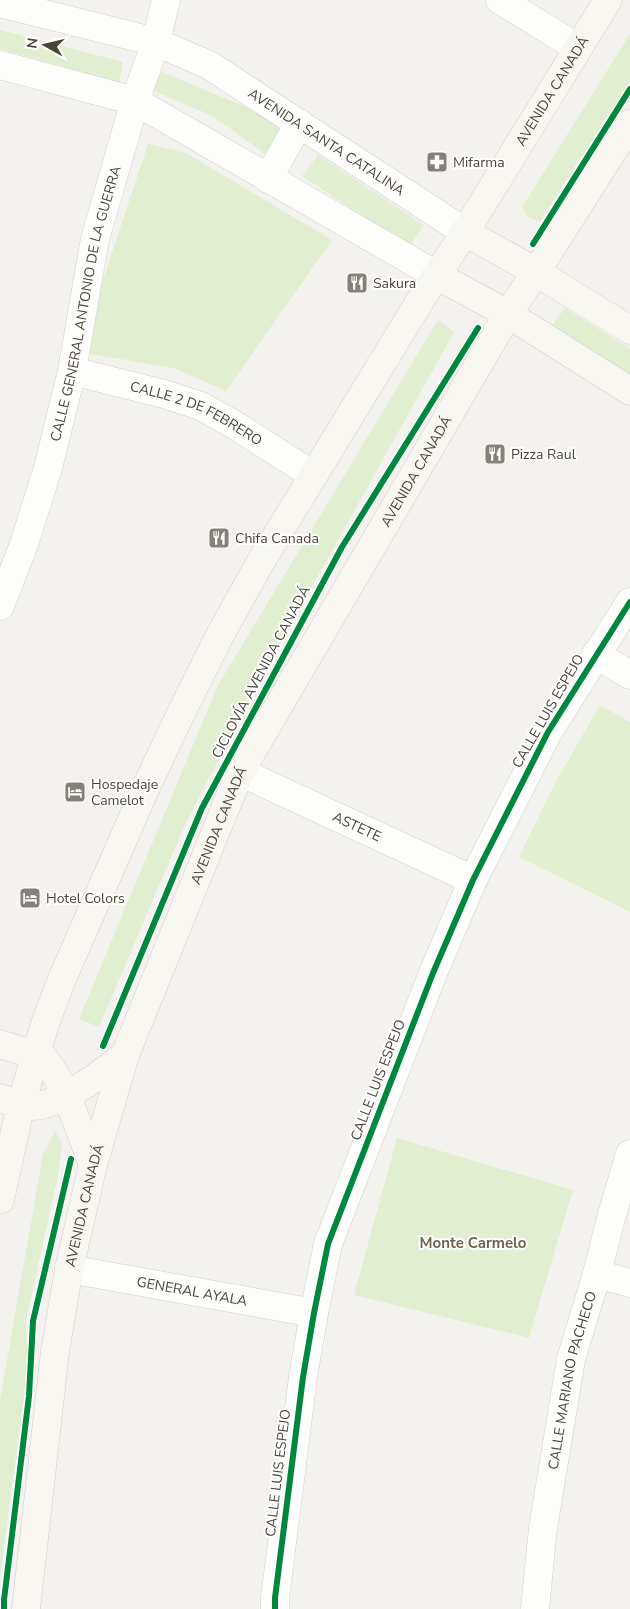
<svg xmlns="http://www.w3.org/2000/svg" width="630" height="1609" viewBox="0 0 630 1609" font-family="'Nunito Sans',sans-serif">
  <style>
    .green { fill: #e1eecf }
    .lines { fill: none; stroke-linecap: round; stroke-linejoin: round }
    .street-casing { stroke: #d2d0cb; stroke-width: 29 }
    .secondary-casing { stroke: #d3cfc5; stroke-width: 29 }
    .street { stroke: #fdfdfc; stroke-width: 28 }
    .secondary { stroke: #f7f6f1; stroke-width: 28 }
    .cycleway-casing { stroke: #fff; stroke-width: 9 }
    .cycleway { stroke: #00873e; stroke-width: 6 }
    .labels { text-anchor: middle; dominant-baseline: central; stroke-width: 4; stroke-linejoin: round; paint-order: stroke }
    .street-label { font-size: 14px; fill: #4b4439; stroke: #fff }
    .poi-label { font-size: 14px; fill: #4b4439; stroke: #fff; text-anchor: start }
    .neighbourhood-label { font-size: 15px; font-weight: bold; fill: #6e6250; stroke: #fff }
  </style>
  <rect width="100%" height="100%" fill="#f4f2ee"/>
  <path class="green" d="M0,30L123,62L119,82L0,49Z
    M630,34V82L540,221L529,218L522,207Z
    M159,71L256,111L288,133L273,160L213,116L152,90Z
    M148,144L186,153L332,240L226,391L174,368L79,352Z
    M318,155L424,225L409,247L302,176Z
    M565,308L630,349V378L550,328Z
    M438,320L454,332L255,689L184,827L99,1027L79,1019L218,685Z
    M600,705L630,722V912L519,857L555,783Z
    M55,1131L62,1143L58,1175L26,1320L28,1369L0,1576V1400L43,1154Z
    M397,1138L573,1190L529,1338L354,1295Z"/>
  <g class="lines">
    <g class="street-casing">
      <g id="street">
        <path d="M500,0L578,48"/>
        <path id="s1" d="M0,3L156,42L209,65L465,232"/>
        <path d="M0,65L135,101L436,275"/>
        <path d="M268,179L299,123"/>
        <path id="s2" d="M72,371L164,394L201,406L233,424L313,475"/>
        <path id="s3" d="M0,606L24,544L48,468L72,371L95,239L135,101L156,42L166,0"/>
        <path d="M596,654L630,675"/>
        <path id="s4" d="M240,772L473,880"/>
        <path id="s5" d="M69,1269L314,1313"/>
        <path d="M597,1274L630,1283"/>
        <path d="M275,1609V1598L303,1377L314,1313L328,1244L433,973L473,880L548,732L630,602"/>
        <path id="s6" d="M535,1609L543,1528L571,1359L597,1274L611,1218L630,1154"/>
      </g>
    </g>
    <g class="secondary-casing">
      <g id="secondary">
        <path d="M465,232L536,272L630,330"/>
        <path d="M436,275L508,314L630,391"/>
        <path d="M0,1044L42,1057C63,1076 82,1137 93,1165"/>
        <path d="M0,1098C9,1101 21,1106 30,1106C60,1107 103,1072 125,1055"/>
        <path id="s7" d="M0,1200L21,1104L45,1024L62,979L147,785L183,709L220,635L260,563L423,296L465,232L608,0"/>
        <path id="s8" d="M26,1609L55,1352L69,1269L93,1165L125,1055L240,772L508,314L536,272L630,124"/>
      </g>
    </g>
    <use href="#street" class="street"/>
    <use href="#secondary" class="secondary"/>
    <g class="cycleway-casing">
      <path id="cycleway" d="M533,244L630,89
        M103,1046L202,808L342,547L478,328
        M4,1609V1600L29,1396L33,1321L71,1159
        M275,1609V1598L303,1377L314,1313L328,1244L433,973L473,880L548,732L630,602"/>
    </g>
    <use href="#cycleway" class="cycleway"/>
  </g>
  <defs>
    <g id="pharmacy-square" transform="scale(1.125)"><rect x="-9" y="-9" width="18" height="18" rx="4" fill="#868178" stroke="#fff"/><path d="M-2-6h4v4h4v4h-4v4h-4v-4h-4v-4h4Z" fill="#fff"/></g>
    <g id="restaurant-square" transform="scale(1.125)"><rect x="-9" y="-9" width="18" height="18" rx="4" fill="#868178" stroke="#fff"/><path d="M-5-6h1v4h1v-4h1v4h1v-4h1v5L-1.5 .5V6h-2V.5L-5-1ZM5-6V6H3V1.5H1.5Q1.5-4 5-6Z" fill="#fff"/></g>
    <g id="hotel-square" transform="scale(1.125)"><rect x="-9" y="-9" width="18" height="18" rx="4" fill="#868178" stroke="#fff"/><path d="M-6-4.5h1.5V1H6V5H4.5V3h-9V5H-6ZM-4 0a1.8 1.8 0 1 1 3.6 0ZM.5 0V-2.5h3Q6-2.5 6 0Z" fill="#fff"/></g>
  </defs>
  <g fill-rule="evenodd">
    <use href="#pharmacy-square" x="437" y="162"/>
    <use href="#restaurant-square" x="357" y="283"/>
    <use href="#restaurant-square" x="495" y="454"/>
    <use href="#restaurant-square" x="219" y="538"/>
    <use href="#hotel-square" x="75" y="792"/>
    <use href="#hotel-square" x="30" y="898"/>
  </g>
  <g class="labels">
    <g class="street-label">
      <text stroke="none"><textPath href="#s7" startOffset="1246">AVENIDA CANADÁ</textPath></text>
      <text stroke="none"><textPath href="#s1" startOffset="359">AVENIDA SANTA CATALINA</textPath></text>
      <text stroke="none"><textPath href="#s3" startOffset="315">CALLE GENERAL ANTONIO DE LA GUERRA</textPath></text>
      <text stroke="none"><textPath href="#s2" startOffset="132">CALLE 2 DE FEBRERO</textPath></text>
      <text stroke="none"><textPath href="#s8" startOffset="1218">AVENIDA CANADÁ</textPath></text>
      <text transform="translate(261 672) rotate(-62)">CICLOVÍA AVENIDA CANADÁ</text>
      <text transform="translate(548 711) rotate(-60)">CALLE LUIS ESPEJO</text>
      <text stroke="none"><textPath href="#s8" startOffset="812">AVENIDA CANADÁ</textPath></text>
      <text stroke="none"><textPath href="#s4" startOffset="129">ASTETE</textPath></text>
      <text transform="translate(378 1080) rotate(-69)">CALLE LUIS ESPEJO</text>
      <text stroke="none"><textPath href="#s8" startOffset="408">AVENIDA CANADÁ</textPath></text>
      <text stroke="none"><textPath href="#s5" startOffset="125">GENERAL AYALA</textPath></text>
      <text stroke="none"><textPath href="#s6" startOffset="232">CALLE MARIANO PACHECO</textPath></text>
      <text transform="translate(278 1473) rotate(-83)">CALLE LUIS ESPEJO</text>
    </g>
    <g class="poi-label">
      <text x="453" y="162">Mifarma</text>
      <text x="373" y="283">Sakura</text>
      <text x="511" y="454">Pizza Raul</text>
      <text x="235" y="538">Chifa Canada</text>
      <text x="91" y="784">Hospedaje<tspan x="91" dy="16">Camelot</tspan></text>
      <text x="46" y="898">Hotel Colors</text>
    </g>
    <g class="neighbourhood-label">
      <text x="473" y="1243">Monte Carmelo</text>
    </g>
  </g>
  <g transform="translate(45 45) rotate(278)" stroke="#ffffff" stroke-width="4" paint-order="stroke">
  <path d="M0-4L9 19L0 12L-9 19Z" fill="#4b4439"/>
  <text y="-8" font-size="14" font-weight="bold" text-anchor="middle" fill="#4b4439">N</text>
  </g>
</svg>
